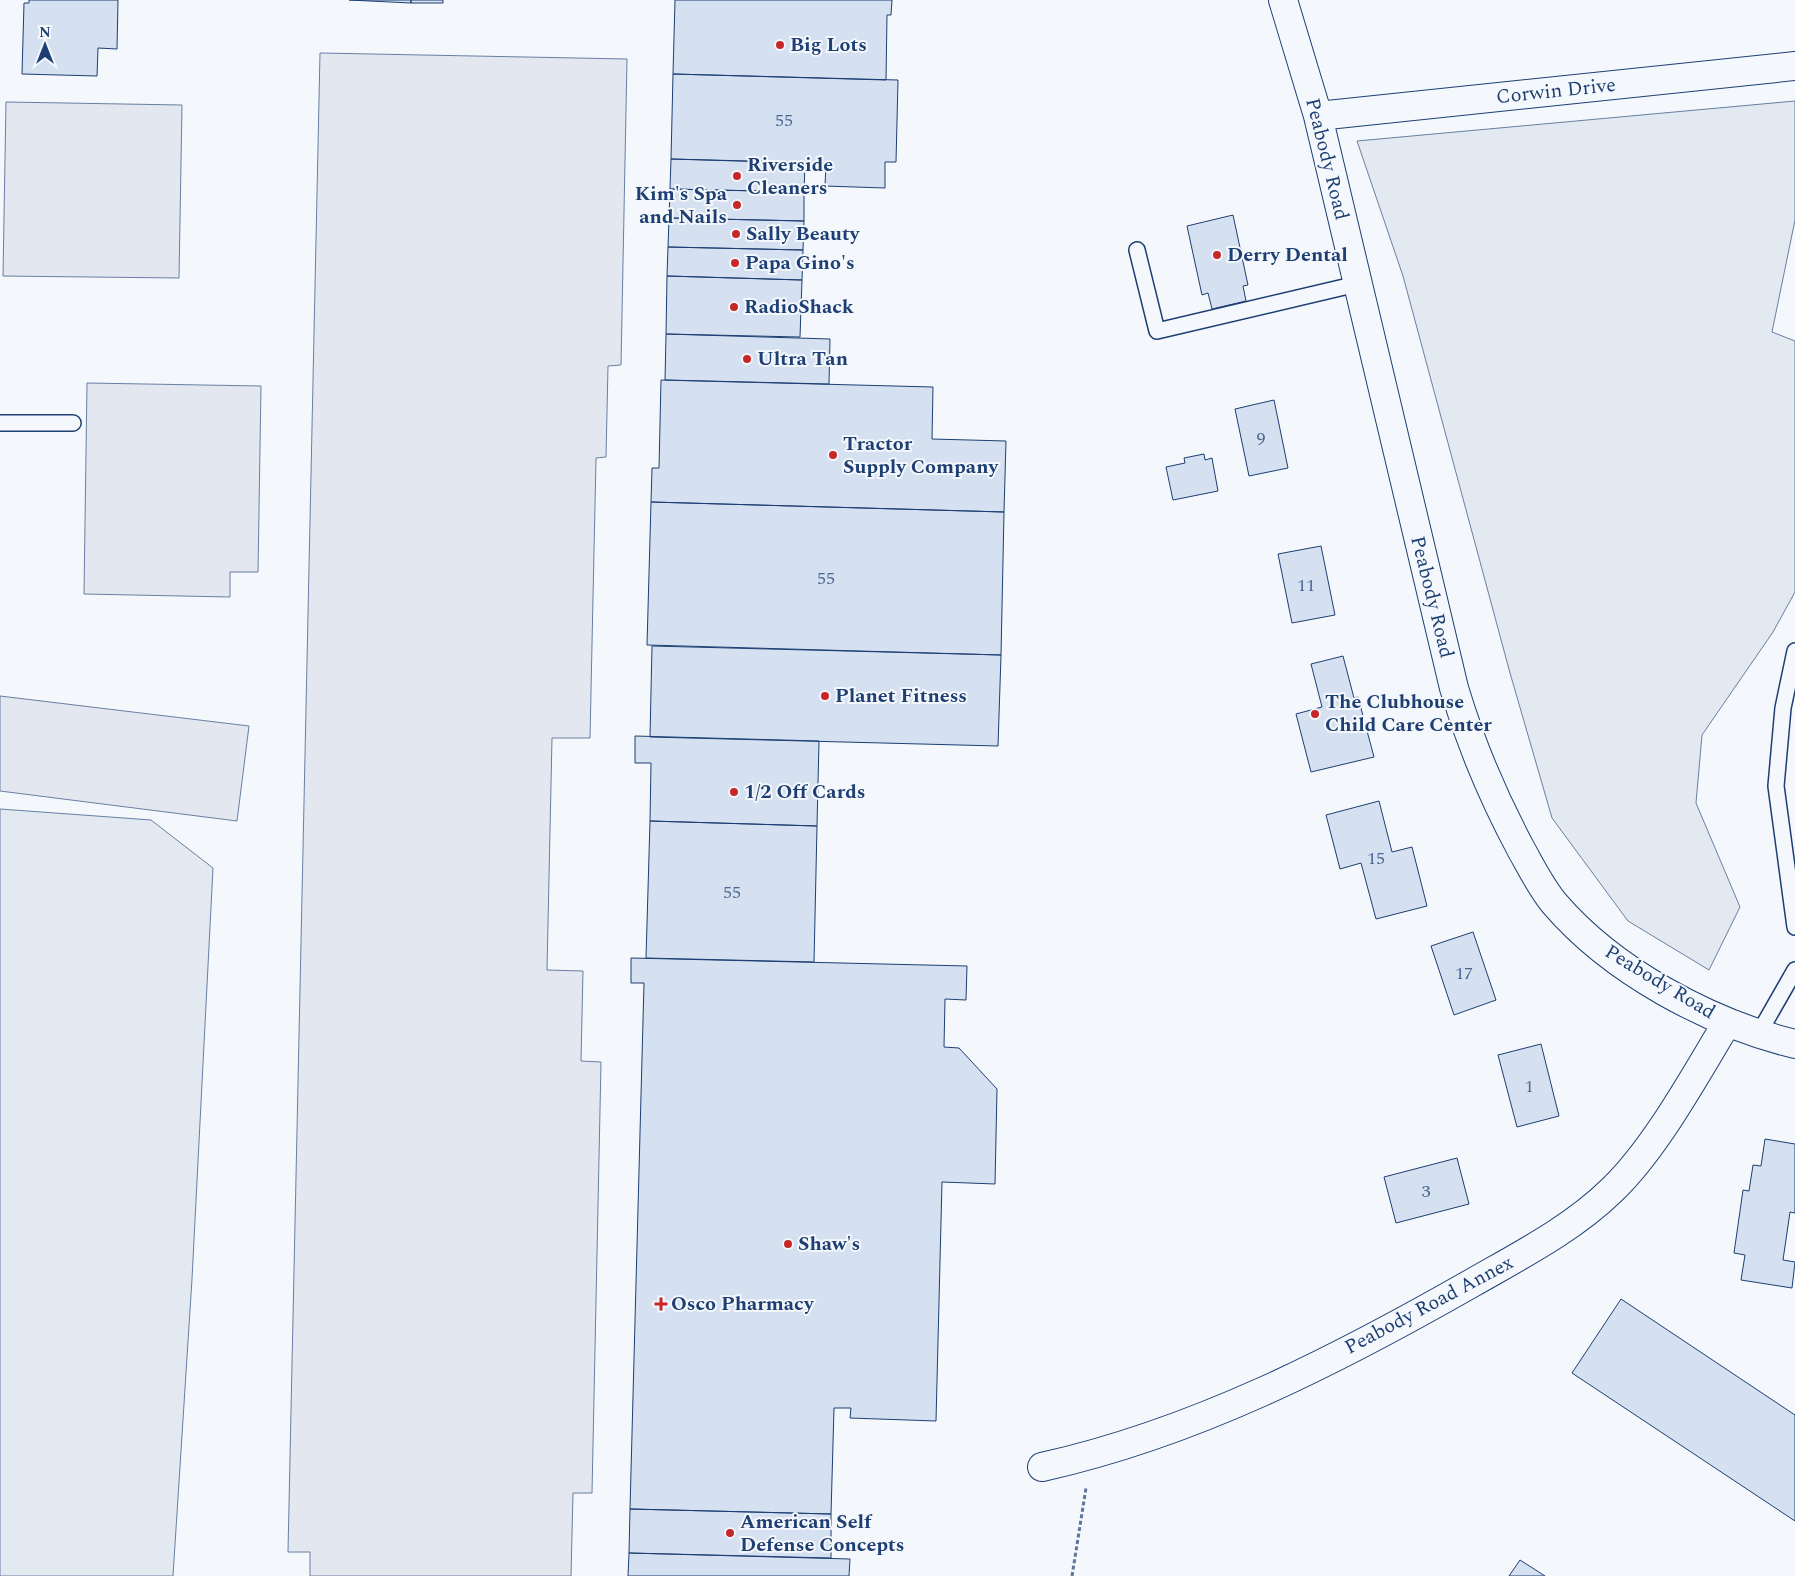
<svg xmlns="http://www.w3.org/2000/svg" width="1795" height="1576" viewBox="0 0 1795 1576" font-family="Spectral,serif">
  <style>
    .green { fill: #e3e9f0; stroke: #687fa3 }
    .parking { fill: #e3e8f0; stroke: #687fa3 }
    .building { fill: #d5e0f0; stroke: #1d3f73 }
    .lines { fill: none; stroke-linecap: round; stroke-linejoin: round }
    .lane-casing { stroke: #1d3f73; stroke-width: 18 }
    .street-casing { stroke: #1d3f73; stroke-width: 30 }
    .path { stroke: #5e769c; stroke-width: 3; stroke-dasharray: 4 2.5; stroke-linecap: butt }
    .lane { stroke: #f4f7fb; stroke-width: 15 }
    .street { stroke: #f4f7fb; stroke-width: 28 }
    .poi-dot { fill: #c62828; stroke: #f4f7fb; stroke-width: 2 }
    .labels { text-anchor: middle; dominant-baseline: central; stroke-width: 4; stroke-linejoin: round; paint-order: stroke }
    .number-label { font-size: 18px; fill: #4b6792 }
    .poi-label { font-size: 20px; font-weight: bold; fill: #1d3f73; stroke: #f4f7fb; text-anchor: start }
    .street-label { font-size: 20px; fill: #1d3f73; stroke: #f4f7fb }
  </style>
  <rect width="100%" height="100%" fill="#f4f7fb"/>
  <path class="green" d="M1795,101V220L1772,332L1795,341V592L1773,632L1702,735L1696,803L1740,907L1709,970L1628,921L1552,818L1510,673L1403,276L1357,141Z
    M0,809L151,820L213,868L192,1279L173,1576H0Z"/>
  <path class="parking" d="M320,53L627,59L621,365L608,366L606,457L596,458L590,738H552L547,970L583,971L581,1061L601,1062L592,1493H573L571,1576H310V1552H288Z
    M6,102L182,105L179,278L3,276Z
    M87,383L261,386L258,572H230V597L84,594Z
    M0,696L249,726L237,821L0,791Z"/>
  <path class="building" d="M29,0H118L117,49L98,48L97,76L22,74L24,3H29Z
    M349,0H411V3Z
    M411,0H443V3H411Z
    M675,0H892L891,15H887L886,80L673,74Z
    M673,74L898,80L896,162H885V188L825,186L826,163L671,159Z
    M671,159L805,163L804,192L670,189Z
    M670,189L804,192V221L669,218Z
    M1233,215L1248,285L1243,286L1246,301L1212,309L1208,293L1202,295L1187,226Z
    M669,218L804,221L803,250L668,247Z
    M668,247L803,250L802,280L667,276Z
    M667,276L802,280L800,337L666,334Z
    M666,334L830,339L829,384L665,380Z
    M661,380L933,387L932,439L1006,441L1004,512L651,502L652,468H659Z
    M1274,400L1288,468L1249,476L1235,409Z
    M1204,454L1205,460L1212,458L1218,491L1173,500L1166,467L1185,463L1184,458Z
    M651,502L1004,512L1001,655L647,645Z
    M1321,546L1335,615L1292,623L1278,554Z
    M652,646L1001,655L998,746L650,737Z
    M1343,656L1354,698L1358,697L1374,757L1311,772L1296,714L1322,707L1311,664Z
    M635,736L819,741L817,826L650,821L651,763H635Z
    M1379,801L1392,852L1412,847L1427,906L1376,919L1361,863L1340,869L1326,815Z
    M650,821L817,826L814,962L646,958Z
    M1473,932L1496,1000L1454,1015L1431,946Z
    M631,958L967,966L966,1000L945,999L944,1047L959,1048L997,1089L995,1184L942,1182L936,1421L850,1418L851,1408H834L831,1514L630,1509L644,983H631Z
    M1541,1044L1559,1116L1517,1127L1498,1055Z
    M1765,1139L1795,1144V1213L1790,1212L1783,1260L1795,1262L1792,1288L1741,1280L1745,1255L1734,1253L1743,1190L1749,1191L1753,1165L1761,1166Z
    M1457,1158L1469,1204L1396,1223L1384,1177Z
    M1621,1299L1795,1415V1521L1572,1373Z
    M630,1509L831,1514V1558L629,1553Z
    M629,1553L850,1559L849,1576H628Z
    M1520,1560L1545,1576H1509Z"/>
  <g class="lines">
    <g class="lane-casing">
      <path id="lane" d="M1137,250L1157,331L1357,284
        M0,423H73
        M1795,651L1783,708L1776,786L1795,927
        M1759,1033L1795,970"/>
    </g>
    <g class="street-casing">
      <path id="street" d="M1283,0L1318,116L1454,688C1471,745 1494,799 1522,851C1532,869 1541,887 1554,903C1612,971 1709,1023 1795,1044
        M1318,116L1795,66
        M1042,1467C1195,1433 1337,1360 1472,1283C1521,1255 1572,1229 1612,1190C1656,1148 1695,1075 1727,1023"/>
    </g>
    <path class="path" d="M1072,1576L1086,1488"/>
    <use href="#lane" class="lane"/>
    <use href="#street" class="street"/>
  </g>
  <g class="poi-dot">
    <circle cx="780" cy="45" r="5"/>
    <circle cx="737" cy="176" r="5"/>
    <circle cx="737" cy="205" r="5"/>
    <circle cx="736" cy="234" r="5"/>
    <circle cx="1217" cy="255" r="5"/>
    <circle cx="735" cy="263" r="5"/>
    <circle cx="734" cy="307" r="5"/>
    <circle cx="747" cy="359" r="5"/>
    <circle cx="833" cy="455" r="5"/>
    <circle cx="825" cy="696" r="5"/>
    <circle cx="1315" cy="714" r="5"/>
    <circle cx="734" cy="792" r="5"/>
    <circle cx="788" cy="1244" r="5"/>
    <path d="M658.5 1296.5h5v5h5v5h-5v5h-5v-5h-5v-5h5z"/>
    <circle cx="730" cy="1533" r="5"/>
  </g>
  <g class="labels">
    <g class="number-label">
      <text x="784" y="120">55</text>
      <text x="1261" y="438">9</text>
      <text x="826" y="578">55</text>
      <text x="1306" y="585">11</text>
      <text x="1376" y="858">15</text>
      <text x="732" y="892">55</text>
      <text x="1464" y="973">17</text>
      <text x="1529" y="1086">1</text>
      <text x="1426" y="1191">3</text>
    </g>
    <g class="poi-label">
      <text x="790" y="45">Big Lots</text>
      <text x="747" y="165">Riverside<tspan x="747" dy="23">Cleaners</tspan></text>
      <text x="727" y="194" text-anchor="end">Kim's Spa<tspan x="727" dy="23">and Nails</tspan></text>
      <text x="746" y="234">Sally Beauty</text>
      <text x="1227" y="255">Derry Dental</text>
      <text x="745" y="263">Papa Gino's</text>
      <text x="744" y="307">RadioShack</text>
      <text x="757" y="359">Ultra Tan</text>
      <text x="843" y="444">Tractor<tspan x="843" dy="23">Supply Company</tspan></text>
      <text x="835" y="696">Planet Fitness</text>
      <text x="1325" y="702">The Clubhouse<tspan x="1325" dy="23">Child Care Center</tspan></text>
      <text x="744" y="792">1/2 Off Cards</text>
      <text x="798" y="1244">Shaw's</text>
      <text x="671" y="1304">Osco Pharmacy</text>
      <text x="740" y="1522">American Self<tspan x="740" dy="23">Defense Concepts</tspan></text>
    </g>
    <g class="street-label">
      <text transform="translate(1556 91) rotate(-6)">Corwin Drive</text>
      <text transform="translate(1327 159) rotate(76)">Peabody Road</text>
      <text transform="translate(1432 597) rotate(76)">Peabody Road</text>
      <text transform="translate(1660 982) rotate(31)">Peabody Road</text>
      <text transform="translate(1429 1305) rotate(-28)">Peabody Road Annex</text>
    </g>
  </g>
  <g transform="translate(45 45)" stroke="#f4f7fb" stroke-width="4" paint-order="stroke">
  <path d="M0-4L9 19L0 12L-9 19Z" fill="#1d3f73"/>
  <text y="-8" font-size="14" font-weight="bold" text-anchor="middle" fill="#1d3f73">N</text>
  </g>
</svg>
